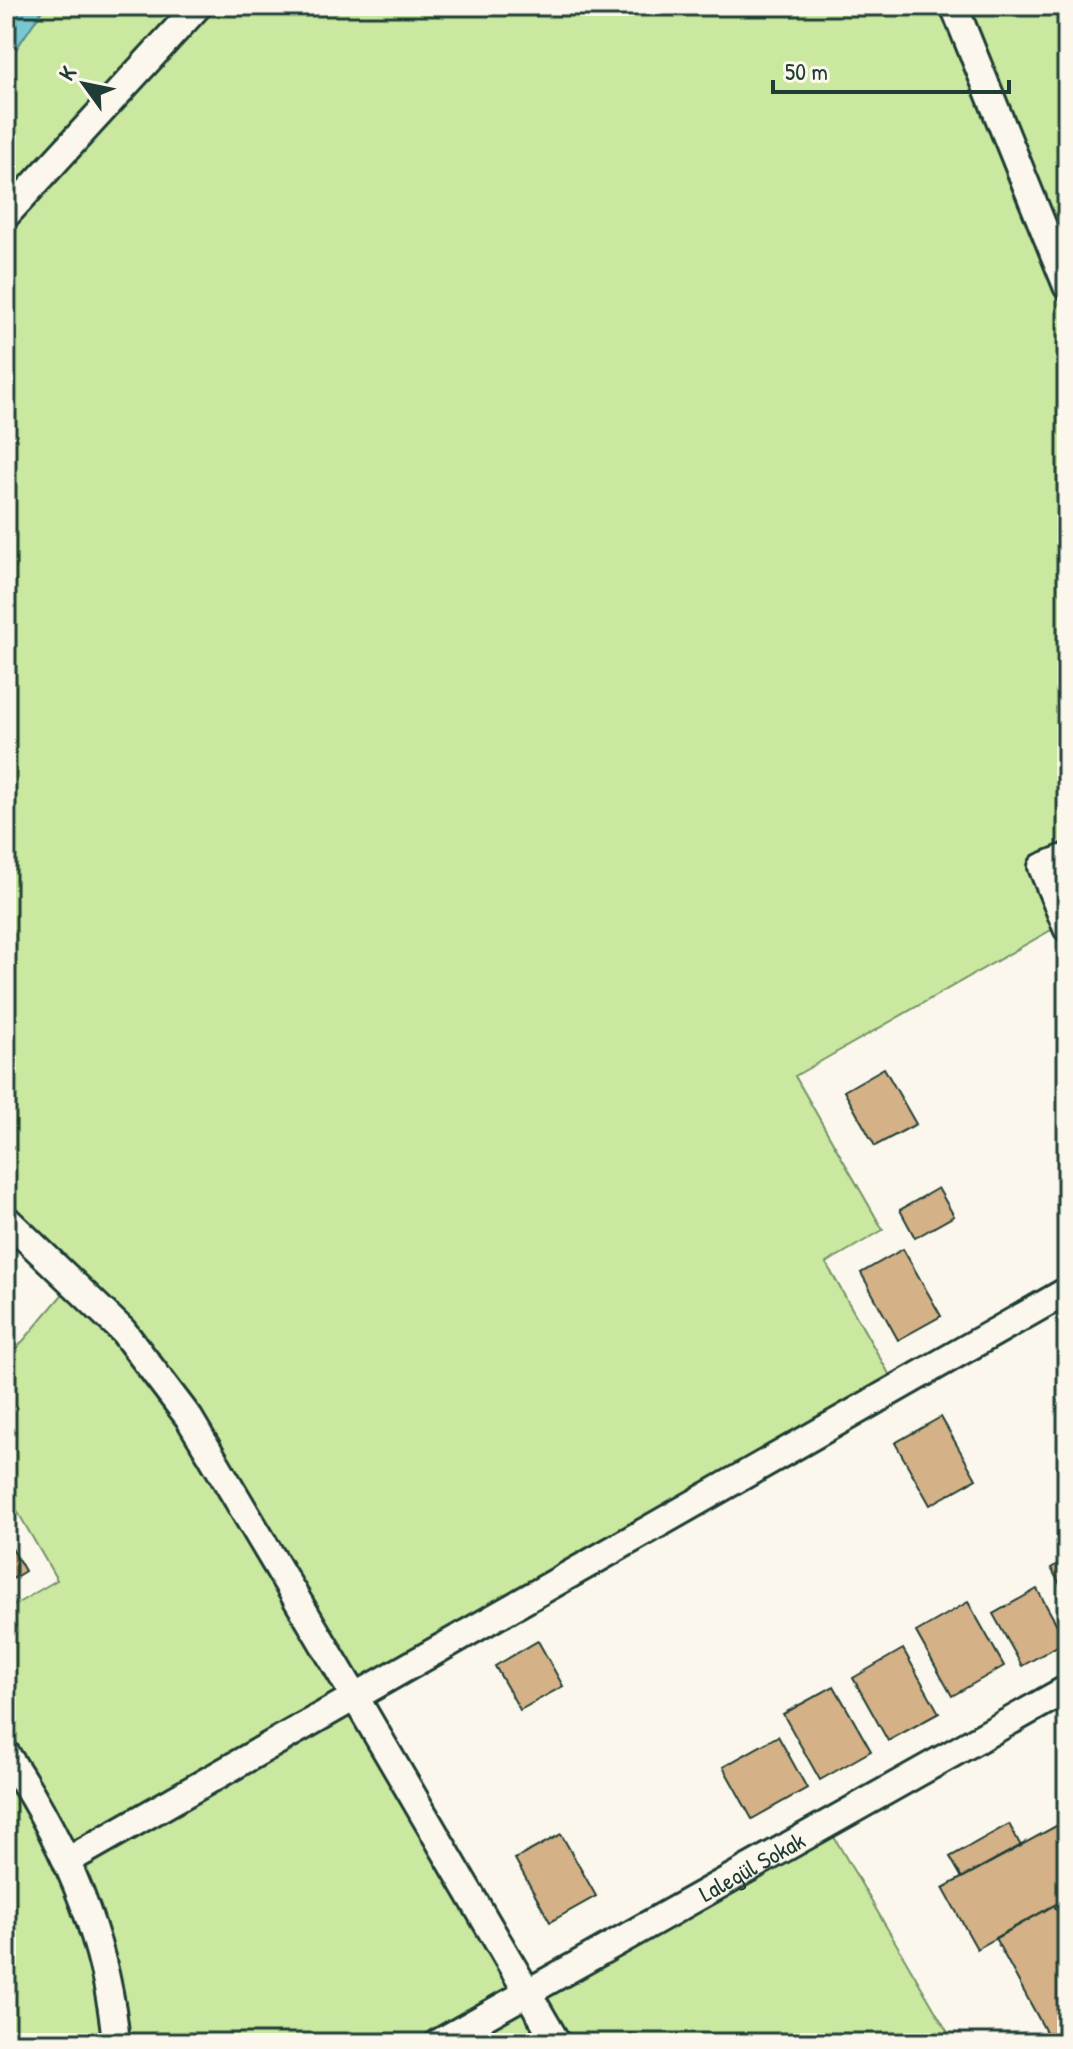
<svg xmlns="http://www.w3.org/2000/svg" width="1073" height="2049" viewBox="0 0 1073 2049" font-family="'Patrick Hand',sans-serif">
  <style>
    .green { fill: #cae89f; stroke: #74926a; stroke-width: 2 }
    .water { fill: #77c8cf; stroke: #549091; stroke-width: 2 }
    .building { fill: #d4b186; stroke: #1f3d34; stroke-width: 2 }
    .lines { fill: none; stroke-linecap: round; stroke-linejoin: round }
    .minor-casing { stroke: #1f3d34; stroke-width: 32 }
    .minor { stroke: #fbf7ec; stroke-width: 26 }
    .labels { text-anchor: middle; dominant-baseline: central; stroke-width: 8; stroke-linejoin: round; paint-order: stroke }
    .street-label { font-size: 24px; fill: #1f3d34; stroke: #fbf7ec }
  </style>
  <rect width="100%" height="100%" fill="#fbf7ec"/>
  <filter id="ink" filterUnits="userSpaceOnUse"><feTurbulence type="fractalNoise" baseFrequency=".0125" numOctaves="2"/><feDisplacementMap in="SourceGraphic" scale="16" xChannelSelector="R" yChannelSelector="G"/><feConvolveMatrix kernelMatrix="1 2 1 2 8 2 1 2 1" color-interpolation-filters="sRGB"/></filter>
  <g filter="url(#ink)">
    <path class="green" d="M45,6H1067V857L1042,867L1065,922L795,1076L883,1230L826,1263L897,1388L355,1697L527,1993L827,1825L954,2043H6V1610L57,1580L12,1502L6,1505V1361L72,1283L15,1228L6,1238V64Z"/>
    <path class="water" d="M6,6H45L6,64Z"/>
    <path class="building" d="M884,1068L916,1124L875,1146L844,1091Z
      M938,1188L954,1216L915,1238L900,1210Z
      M903,1249L941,1316L898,1340L861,1273Z
      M941,1417L976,1479L930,1505L895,1443Z
      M6,1538L25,1571L6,1583Z
      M1067,1558V1597L1051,1568Z
      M1037,1589L1066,1641L1022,1666L993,1614Z
      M968,1602L1004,1666L952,1696L916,1632Z
      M538,1641L563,1686L520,1710L495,1666Z
      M903,1649L939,1713L888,1741L853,1678Z
      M834,1686L871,1751L820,1780L783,1714Z
      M778,1736L807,1788L752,1819L723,1767Z
      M1067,1820V1898L977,1949L943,1888Z
      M1009,1824L1021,1846L962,1878L950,1857Z
      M561,1834L596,1896L550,1922L515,1859Z
      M1054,1905L1067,1929V2043H1052L995,1938Z"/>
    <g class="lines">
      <g class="minor-casing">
        <g id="minor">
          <path d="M954,6L1067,286"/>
          <path d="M6,215L198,6"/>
          <path d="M1067,857L1042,867L1067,928"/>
          <path d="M6,1219L123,1331L189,1418L355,1697L557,2043"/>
          <path d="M6,1754C64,1841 107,1938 116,2043"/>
          <path d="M67,1861L1067,1291"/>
          <path id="s1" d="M438,2043L1067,1689"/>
        </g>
      </g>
      <use href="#minor" class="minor"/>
    </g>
  </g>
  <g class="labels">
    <g class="street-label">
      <text stroke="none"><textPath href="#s1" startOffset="360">Lalegül Sokak</textPath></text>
    </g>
  </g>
  <rect width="1073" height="2049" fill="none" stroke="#fbf7ec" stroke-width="32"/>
  <rect x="16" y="16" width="1041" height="2017" fill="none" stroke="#1f3d34" stroke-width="3" filter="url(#ink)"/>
  <g transform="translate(84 84) rotate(303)" stroke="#fbf7ec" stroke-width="6" paint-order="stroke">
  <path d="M0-6L14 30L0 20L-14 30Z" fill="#1f3d34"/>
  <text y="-12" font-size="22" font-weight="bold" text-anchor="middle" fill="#1f3d34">K</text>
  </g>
  <path d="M773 80v12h236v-12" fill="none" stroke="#1f3d34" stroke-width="4"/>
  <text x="785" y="80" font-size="24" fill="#1f3d34" stroke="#fbf7ec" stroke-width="6" paint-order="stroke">50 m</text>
</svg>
